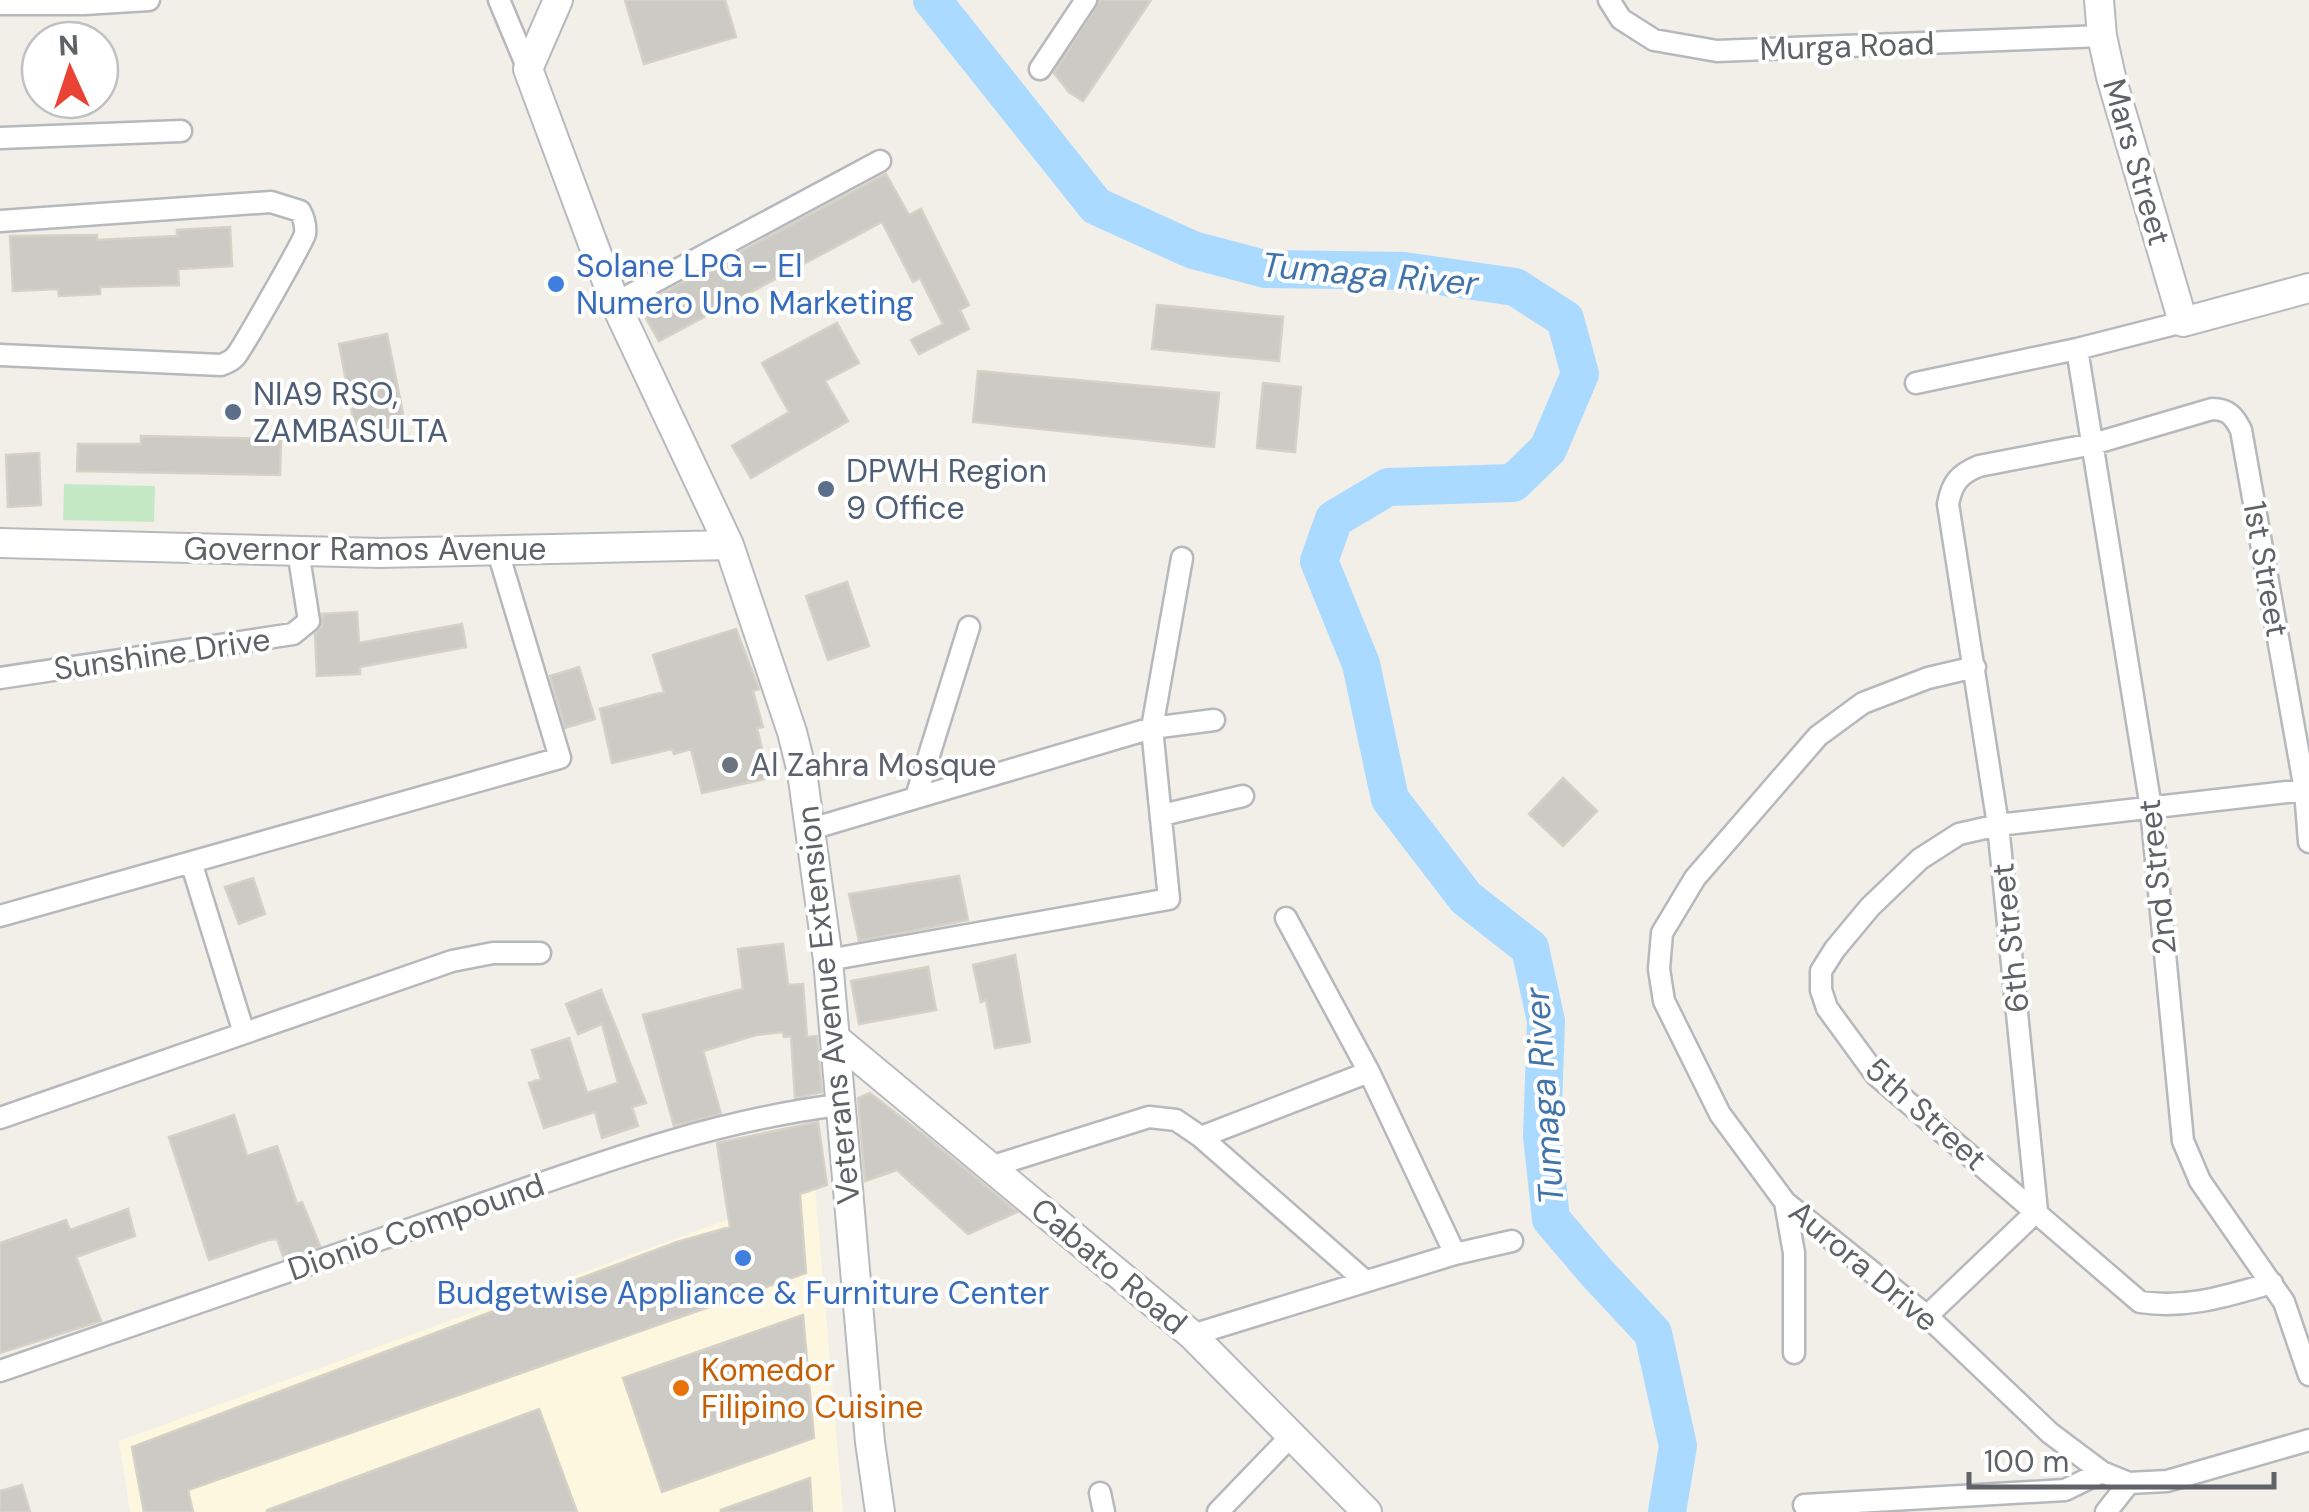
<svg xmlns="http://www.w3.org/2000/svg" width="2309" height="1512" viewBox="0 0 2309 1512" font-family="'DM Sans',sans-serif">
  <style>
    .commercial { fill: #fef7e0 }
    .green { fill: #c5e8c5 }
    .lines { fill: none; stroke-linecap: round; stroke-linejoin: round }
    .river { stroke: #aadaff; stroke-width: 38 }
    .building { fill: #cccac5; stroke: #d6d1c6; stroke-width: 2.5 }
    .street-casing { stroke: #b5b8bc; stroke-width: 25 }
    .secondary-casing { stroke: #b6babf; stroke-width: 32 }
    .street { stroke: #fff; stroke-width: 20 }
    .secondary { stroke: #fff; stroke-width: 28 }
    .shop-dot { fill: #3f7fe0; stroke: #fff; stroke-width: 4 }
    .service-dot { fill: #5c6f8a; stroke: #fff; stroke-width: 4 }
    .worship-dot { fill: #6b7280; stroke: #fff; stroke-width: 4 }
    .food-dot { fill: #e8710a; stroke: #fff; stroke-width: 4 }
    .labels { text-anchor: middle; dominant-baseline: central; stroke-width: 8; stroke-linejoin: round; paint-order: stroke }
    .street-label { font-size: 32px; fill: #5f6368; stroke: #fff }
    .shop-label { font-size: 32px; fill: #366cbe; stroke: #fff; text-anchor: start }
    .service-label { font-size: 32px; fill: #4e5e75; stroke: #fff; text-anchor: start }
    .worship-label { font-size: 32px; fill: #5b616d; stroke: #fff; text-anchor: start }
    .food-label { font-size: 32px; fill: #c56008; stroke: #fff; text-anchor: start }
    .water-label { font-size: 35px; font-style: italic; fill: #4174aa; stroke: #fff }
  </style>
  <rect width="100%" height="100%" fill="#f1efe8"/>
  <path class="commercial" d="M815,1188L843,1512H130L119,1441Z"/>
  <path class="green" d="M64,484L155,486L154,522L63,520Z"/>
  <g class="lines">
    <path class="river" d="M932,0L1096,206L1193,250L1265,269L1404,271L1515,287L1565,319L1580,374L1548,449L1513,483L1388,487L1334,519L1319,561L1361,664L1390,799L1466,898L1530,948L1546,1021L1542,1136L1551,1219L1596,1272L1653,1333L1678,1446L1667,1512"/>
  </g>
  <path class="building" d="M625,0H725L736,37L644,64Z
    M1100,0H1151L1083,101L1069,92L1054,73Z
    M886,174L909,215L921,209L969,305L960,310L969,329L919,354L911,340L943,324L920,278L913,282L882,222L659,341L639,306Z
    M230,227L232,266L178,269L179,285L100,287V294L59,296L58,289L13,291L10,236L97,235V240L177,236V230Z
    M1157,305L1283,317L1279,361L1152,349Z
    M837,323L859,363L825,381L848,421L751,478L732,446L789,412L762,363Z
    M387,334L405,424L356,434L339,344Z
    M978,371L1219,393L1214,447L973,422Z
    M1263,383L1301,387L1295,452L1257,448Z
    M141,436L281,439L280,475L77,471L78,444H141Z
    M39,453L41,505L8,507L6,455Z
    M847,582L869,646L828,660L806,596Z
    M357,612L359,643L462,624L466,647L360,667V674L317,676L315,634L322,625V614Z
    M736,629L759,689L753,691L763,727L757,728L769,778L702,793L691,749L674,754L672,749L612,763L600,709L664,692L653,655Z
    M579,667L595,719L565,728L550,676Z
    M1563,778L1597,811L1563,846L1529,814Z
    M959,876L968,920L859,941L849,894Z
    M253,878L265,914L239,924L225,887Z
    M783,944L788,985L803,984L807,1037L817,1036L822,1092L795,1098L791,1036L784,1037L783,1032L756,1035L703,1051L721,1114L674,1126L643,1015L743,989L738,949Z
    M1015,955L1030,1042L995,1048L986,1000L981,1002L973,965Z
    M928,967L936,1010L859,1024L851,981Z
    M601,990L646,1103L632,1107L638,1126L602,1138L595,1112L544,1128L529,1083L541,1079L532,1050L569,1038L587,1093L618,1083L602,1024L578,1034L566,1004Z
    M870,1093L929,1139L1017,1212L968,1234L897,1170L865,1181L858,1098Z
    M234,1115L247,1156L277,1146L297,1204L302,1202L320,1246L284,1259L277,1239L268,1240L209,1260L169,1137Z
    M818,1122L827,1185L800,1194L806,1273L188,1490L193,1512H144L132,1447L677,1242L730,1227L717,1143Z
    M128,1209L135,1236L76,1257L101,1321L0,1353V1243L66,1220L70,1230Z
    M803,1315L814,1438L662,1492L623,1378Z
    M539,1409L577,1512H267V1510Z
    M810,1478L812,1512H721V1510Z
    M22,1485L30,1512H0V1491Z"/>
  <g class="lines">
    <g class="street-casing">
      <path id="street" d="M499,0L528,69
        M1609,0L1621,19L1654,40L1717,51L2102,36
        M0,4H84L149,0
        M1040,69L1086,0
        M0,138L181,131
        M0,221L271,202L300,211C304,218 306,225 305,234C303,242 241,351 235,357C230,362 228,362 221,365L0,355
        M615,303L880,161
        M2077,349L2151,808L2183,1141L2200,1181L2284,1302L2309,1375
        M1916,383L2077,349L2183,322
        M1975,667L1928,678L1863,703L1818,736L1695,878L1662,933L1659,969L1664,1001L1720,1114L1785,1202L1927,1316L2050,1433L2102,1472L2129,1483L2167,1481L2309,1440
        M0,678L293,634L309,621L298,551
        M916,797L969,627
        M1162,815L1243,796
        M811,829L1152,728L1214,720
        M191,862L244,1033
        M0,916L560,758L498,552
        M1286,918L1369,1072
        M828,960L1169,899L1152,728L1182,558
        M0,1118L452,961L493,953H540
        M990,1167L1149,1117L1176,1120L1201,1137L1364,1280
        M1785,1202L1794,1253V1353
        M1455,1254L1512,1241
        M2272,1283C2226,1296 2188,1309 2140,1302L1876,1075L1827,1008L1821,990V971L1835,949L1870,907L1920,859L1959,834L1998,825L2305,790
        M1927,1316L2037,1211L1998,825L1948,504C1952,483 1959,474 1979,466L2093,444L2212,409C2228,409 2234,416 2241,430L2305,790L2309,842
        M1192,1335L1455,1254L1369,1072L1201,1137
        M0,1371C154,1319 306,1265 459,1212C583,1169 708,1121 839,1105
        M1100,1493L1104,1512
        M1804,1505L2065,1490L2102,1472
        M1218,1512L1290,1437
        M2106,1512L2129,1483"/>
    </g>
    <g class="secondary-casing">
      <path id="secondary" d="M558,0L528,69L615,303L729,545L792,732L802,772L828,960L870,1442L880,1512
        M2099,0L2102,36L2111,77L2183,322L2309,288
        M0,543L380,553L729,545
        M835,1038L1192,1335L1367,1512"/>
    </g>
    <use href="#street" class="street"/>
    <use href="#secondary" class="secondary"/>
  </g>
  <g class="shop-dot">
    <circle cx="556" cy="284" r="10"/>
    <circle cx="743" cy="1258" r="10"/>
  </g>
  <g class="service-dot">
    <circle cx="233" cy="412" r="10"/>
    <circle cx="826" cy="489" r="10"/>
  </g>
  <circle class="worship-dot" cx="730" cy="765" r="10"/>
  <circle class="food-dot" cx="681" cy="1388" r="10"/>
  <g class="labels">
    <g class="street-label">
      <text transform="translate(1847 46) rotate(-2)">Murga Road</text>
      <text transform="translate(2137 162) rotate(74)">Mars Street</text>
      <text x="365" y="549">Governor Ramos Avenue</text>
      <text transform="translate(2266 569) rotate(80)">1st Street</text>
      <text transform="translate(162 654) rotate(-8)">Sunshine Drive</text>
      <text transform="translate(2157 877) rotate(-96)">2nd Street</text>
      <text transform="translate(2010 938) rotate(-96)">6th Street</text>
      <text transform="translate(828 1005) rotate(-96)">Veterans Avenue Extension</text>
      <text transform="translate(1926 1114) rotate(42)">5th Street</text>
      <text transform="translate(416 1227) rotate(-19)">Dionio Compound</text>
      <text transform="translate(1109 1266) rotate(40)">Cabato Road</text>
      <text transform="translate(1864 1266) rotate(40)">Aurora Drive</text>
    </g>
    <g class="shop-label">
      <text x="576" y="266">Solane LPG - El<tspan x="576" dy="37">Numero Uno Marketing</tspan></text>
      <text x="743" y="1293" text-anchor="middle">Budgetwise Appliance &amp; Furniture Center</text>
    </g>
    <g class="service-label">
      <text x="253" y="394">NIA9 RSO,<tspan x="253" dy="37">ZAMBASULTA</tspan></text>
      <text x="846" y="471">DPWH Region<tspan x="846" dy="37">9 Office</tspan></text>
    </g>
    <g class="worship-label">
      <text x="750" y="765">Al Zahra Mosque</text>
    </g>
    <g class="food-label">
      <text x="701" y="1370">Komedor<tspan x="701" dy="37">Filipino Cuisine</tspan></text>
    </g>
    <g class="water-label">
      <text transform="translate(1370 274) rotate(5)">Tumaga River</text>
      <text transform="translate(1544 1096) rotate(-94)">Tumaga River</text>
    </g>
  </g>
  <g transform="translate(70 70) rotate(357)"><circle r="48" fill="#ffffff" stroke="#bfc1c3" stroke-width="2.5"/>
  <path d="M0-8L18 38L0 25L-18 38Z" fill="#ea4335"/>
  <text y="-15" font-size="28" font-weight="bold" text-anchor="middle" fill="#5f6368">N</text>
  </g>
  <path d="M1969 1472v15h305v-15" fill="none" stroke="#5f6368" stroke-width="5"/>
  <text x="1984" y="1472" font-size="30" fill="#5f6368" stroke="#ffffff" stroke-width="8" paint-order="stroke">100 m</text>
</svg>
